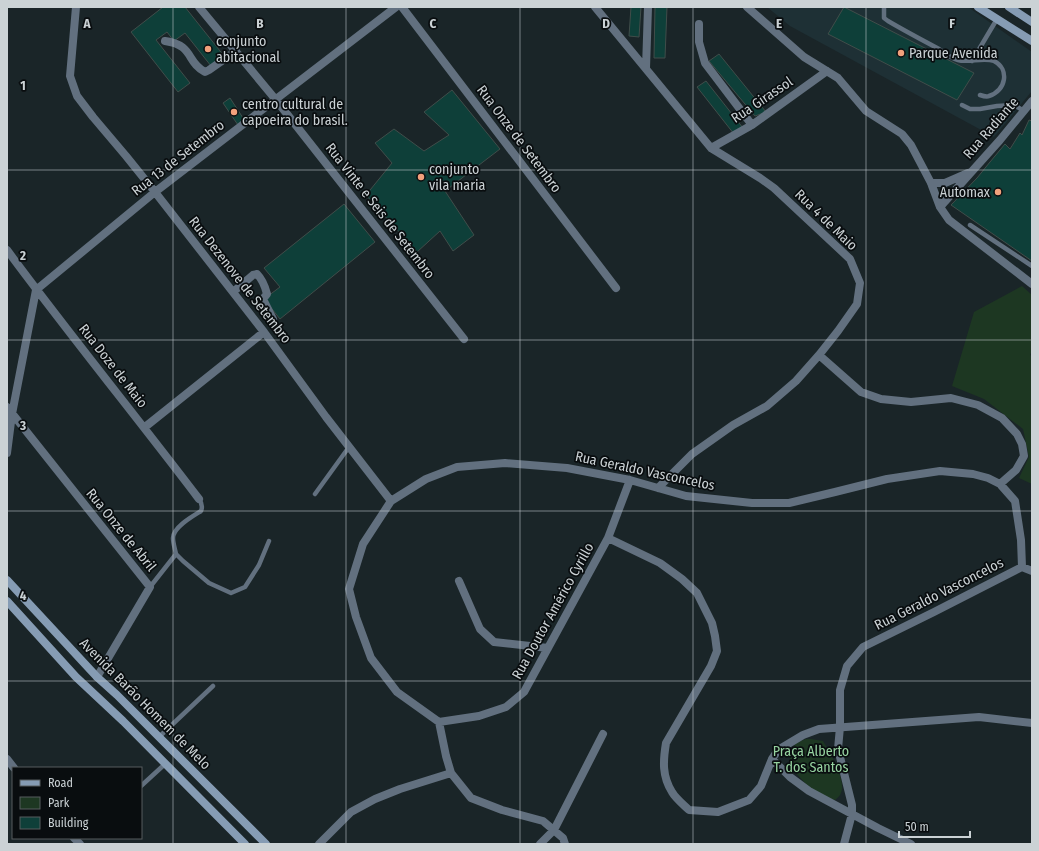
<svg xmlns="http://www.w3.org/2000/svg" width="1039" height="851" viewBox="0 0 1039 851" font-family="'Fira Sans Condensed',sans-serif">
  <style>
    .built { fill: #1e3035 }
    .green { fill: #1d3722 }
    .building { fill: #0e3f39; stroke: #404d4a }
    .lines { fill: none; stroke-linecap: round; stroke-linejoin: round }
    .lane { stroke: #62707f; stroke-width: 4.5 }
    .street { stroke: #62707f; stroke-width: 8 }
    .secondary { stroke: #869cb4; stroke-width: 8 }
    .grid { fill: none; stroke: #cbd2d5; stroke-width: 1; stroke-opacity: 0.55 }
    .poi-dot { fill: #f1a17c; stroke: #090d0f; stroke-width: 1.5 }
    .labels { text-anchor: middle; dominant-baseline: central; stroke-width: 3.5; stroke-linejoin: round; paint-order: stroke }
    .poi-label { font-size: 14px; fill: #cbd2d5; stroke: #090d0f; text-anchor: start }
    .street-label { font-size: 14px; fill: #cbd2d5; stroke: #090d0f }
    .park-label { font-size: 14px; fill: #96d3a0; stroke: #090d0f }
    .grid-label { font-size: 13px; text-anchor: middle; font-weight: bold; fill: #cbd2d5; stroke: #090d0f; stroke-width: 3.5; stroke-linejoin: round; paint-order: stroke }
  </style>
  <rect width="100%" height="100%" fill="#1a2528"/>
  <path class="built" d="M767,7H968L1032,52V91L994,137L790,26Z"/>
  <path class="green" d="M1022,286L1032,295V351L1030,355L1032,356V484L1019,478L1029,457L1023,429L984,399L952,386L974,312Z
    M806,739H811L823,741C830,753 848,782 840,795C839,797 837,798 835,800L820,796L806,784L793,770L789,755L796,743Z"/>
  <path class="building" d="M163,7H185L224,56L211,66L185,33L174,41L167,32L156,40L190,83L178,92L131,32Z
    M631,7H641L639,37L629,36Z
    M655,7H667L665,58H654Z
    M844,7L974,73L957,100L828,34Z
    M719,54L766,112L755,116L709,61Z
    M706,81L743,128L734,134L697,87Z
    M452,90L500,149L445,191L474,235L453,251L440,231L417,252L366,195L392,163L375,143L394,129L424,151L449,135L424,112Z
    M230,98L245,121L238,125L223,103Z
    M1029,120L1032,121V261L951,205L977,178L990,162L1005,144L1010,149L1020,133L1022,135Z
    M344,204L375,242L280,319L264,299L280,287L264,268Z"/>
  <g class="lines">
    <path class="lane" d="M884,7V18L888,21C905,31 922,40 939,49C944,53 951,58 958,60C968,63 984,57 994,61C1010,69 1006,91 989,96C987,97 983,96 980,95
      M972,61L997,19
      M962,105L970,109H980L997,106L1014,105L1024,111
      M970,225L1032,266
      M315,494L349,447
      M176,554C175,549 173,543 173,538C173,527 193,516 201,511C203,506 202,503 199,499
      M150,587L176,554L183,561L209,583L231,593L245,587L259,565L269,541
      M159,737L213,686
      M141,786L165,764"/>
    <path class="street" d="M76,7L70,76L77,96L93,117L126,156L155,192L264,332L326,417L391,501
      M199,7L276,100L464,339
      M402,7L616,288
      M595,7L711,148L760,178L774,188L850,259L860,283L857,304L838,331L819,355L796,381L767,406L733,425L692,454L658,488
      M747,7L804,57L838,78L866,111L902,134L911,145L931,183L940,207L949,220L1032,284
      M699,24V42L705,63L752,125
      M165,41C194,45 186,62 205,72L209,70L236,51
      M646,68L648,7
      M711,148L752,125L827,71
      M931,183H945L968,173
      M940,207L1000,140L1032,101
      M7,250C69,334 136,416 199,499
      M36,290L155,192L396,7
      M233,292L253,275L257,274C263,280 265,286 267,294L263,299L273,319
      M819,355L861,392L881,399L911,402L951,398L978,405L1002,418L1017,434L1022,444L1024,456L1016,470L1000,484
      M7,407L150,587L97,677
      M145,427L264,332
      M7,453L12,414L36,290
      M608,538L660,563L682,579L697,593L712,623L715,636L717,651L711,666L666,743C663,761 662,776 672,792C676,799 684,805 689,810L718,812L749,800L761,786L772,759L778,750L803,735L819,729L979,717L1032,723
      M1022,567L1032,571
      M459,581L480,629L494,642L548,648
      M439,722L479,716L506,707L524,692L608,538L630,480
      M7,759L14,768
      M772,759L790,777L809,791L878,828L911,844
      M74,838L80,844
      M319,844L351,812L375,799L400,789L451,773
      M540,844L554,830L603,734
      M565,844L563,838L543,821L502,810L471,798L451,773L446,756L439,722L397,692L371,658L356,617L349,589L363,544L391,501L426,479L457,467L505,463L567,468L630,480L686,496L752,503H789L835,492L887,479L940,471L973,474L988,478L1000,484L1015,501L1021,540L1022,567L934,612L863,647L847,666L840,690V727L838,749L852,805V814L844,844"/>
    <path class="secondary" d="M978,7L1032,41
      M1009,7L1032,22
      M7,580L97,677L117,695L266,844
      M7,601L76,677L123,721L245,844"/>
  </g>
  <path class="grid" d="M173,7V844M346,7V844M520,7V844M693,7V844M866,7V844M7,170H1032M7,340H1032M7,511H1032M7,681H1032"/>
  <g class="poi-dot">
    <circle cx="208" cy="49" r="4"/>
    <circle cx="901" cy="53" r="4"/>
    <circle cx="234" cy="112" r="4"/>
    <circle cx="421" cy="177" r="4"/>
    <circle cx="998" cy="192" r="4"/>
  </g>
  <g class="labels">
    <g class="poi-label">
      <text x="216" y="41">conjunto<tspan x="216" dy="16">abitacional</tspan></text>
      <text x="909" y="53">Parque Avenida</text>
      <text x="242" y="104">centro cultural de<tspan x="242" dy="16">capoeira do brasil.</tspan></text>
      <text x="429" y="169">conjunto<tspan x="429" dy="16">vila maria</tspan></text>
      <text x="990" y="192" text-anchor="end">Automax</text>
    </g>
    <g class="street-label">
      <text transform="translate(762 100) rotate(-34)">Rua Girassol</text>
      <text transform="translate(991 128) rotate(-49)">Rua Radiante</text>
      <text transform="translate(519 139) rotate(53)">Rua Onze de Setembro</text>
      <text transform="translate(178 158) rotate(-38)">Rua 13 de Setembro</text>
      <text transform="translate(380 211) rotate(52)">Rua Vinte e Seis de Setembro</text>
      <text transform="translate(826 220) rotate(44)">Rua 4 de Maio</text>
      <text transform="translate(240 280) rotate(52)">Rua Dezenove de Setembro</text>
      <text transform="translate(113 366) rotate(52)">Rua Doze de Maio</text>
      <text transform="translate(645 471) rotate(12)">Rua Geraldo Vasconcelos</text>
      <text transform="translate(121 530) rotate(51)">Rua Onze de Abril</text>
      <text transform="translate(939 594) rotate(-27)">Rua Geraldo Vasconcelos</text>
      <text transform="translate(553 611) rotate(-61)">Rua Doutor Américo Cyrillo</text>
      <text transform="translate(145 704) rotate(45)">Avenida Barão Homem de Melo</text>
    </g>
    <g class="park-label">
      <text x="811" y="751">Praça Alberto<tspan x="811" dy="16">T. dos Santos</tspan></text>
    </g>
  </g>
  <g class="grid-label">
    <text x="87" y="28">A</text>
    <text x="260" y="28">B</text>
    <text x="433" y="28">C</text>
    <text x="606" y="28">D</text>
    <text x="779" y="28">E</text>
    <text x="952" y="28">F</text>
    <text x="23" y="90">1</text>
    <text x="23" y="260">2</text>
    <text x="23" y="430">3</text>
    <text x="23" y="600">4</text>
  </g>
  <rect width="1039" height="851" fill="none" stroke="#cbd2d5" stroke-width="16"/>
  <rect x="12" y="767" width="130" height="72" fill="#090d0f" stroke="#575c5e"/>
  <rect x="20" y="780" width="20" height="6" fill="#869cb4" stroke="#575c5e"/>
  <text x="48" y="787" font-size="12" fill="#cbd2d5">Road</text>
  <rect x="20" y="797" width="20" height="12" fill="#1d3722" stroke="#575c5e"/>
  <text x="48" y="807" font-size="12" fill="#cbd2d5">Park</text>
  <rect x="20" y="817" width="20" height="12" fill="#0e3f39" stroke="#575c5e"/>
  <text x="48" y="827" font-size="12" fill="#cbd2d5">Building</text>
  <path d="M899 831v6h71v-6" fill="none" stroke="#cbd2d5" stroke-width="2"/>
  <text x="905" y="831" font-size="12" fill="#cbd2d5" stroke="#090d0f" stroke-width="3" paint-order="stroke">50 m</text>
</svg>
